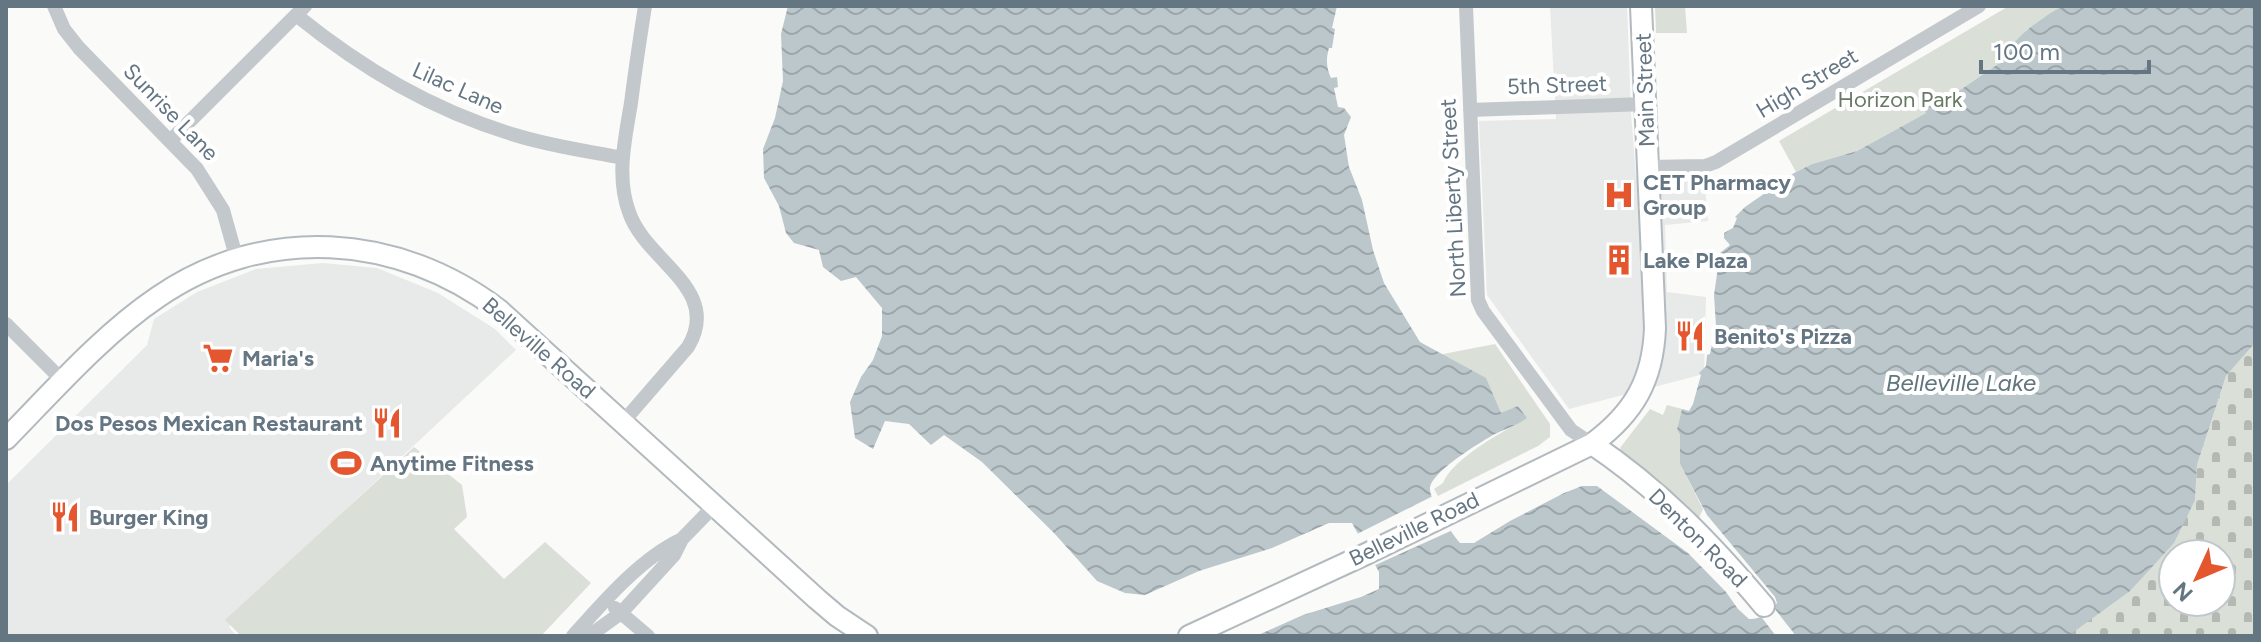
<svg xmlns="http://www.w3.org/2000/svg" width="2261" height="642" viewBox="0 0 2261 642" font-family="Figtree,sans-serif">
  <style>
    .built { fill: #e8e9e9 }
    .green { fill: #dadfd7 }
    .cemetery { fill: url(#cemetery-stones); fill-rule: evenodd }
    .water { fill: url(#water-waves) }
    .pier { fill: #fafaf8 }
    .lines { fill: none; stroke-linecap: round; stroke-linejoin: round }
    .secondary-casing { stroke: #b3babf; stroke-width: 24 }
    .street { stroke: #c3c8cc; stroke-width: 14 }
    .secondary { stroke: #fff; stroke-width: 20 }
    .labels { text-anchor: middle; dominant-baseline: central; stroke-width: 8; stroke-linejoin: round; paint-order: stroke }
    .street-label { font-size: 22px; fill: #657683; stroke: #fff }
    .park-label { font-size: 22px; fill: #687a64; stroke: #fff }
    .poi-label { font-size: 22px; font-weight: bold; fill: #657683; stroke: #fff; text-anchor: start }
    .water-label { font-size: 24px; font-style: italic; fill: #60757c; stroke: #fff }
  </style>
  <defs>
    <pattern id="cemetery-stones" width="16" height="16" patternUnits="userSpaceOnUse" patternTransform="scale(2)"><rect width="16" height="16" fill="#dadfd7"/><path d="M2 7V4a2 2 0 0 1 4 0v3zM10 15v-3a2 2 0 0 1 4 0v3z" fill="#b4b9b4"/></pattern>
    <pattern id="water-waves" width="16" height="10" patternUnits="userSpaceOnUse" patternTransform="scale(2)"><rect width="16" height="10" fill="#bbc7cb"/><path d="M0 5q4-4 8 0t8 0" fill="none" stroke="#9ca6aa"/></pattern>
  </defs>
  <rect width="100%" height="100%" fill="#fafaf8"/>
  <path class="built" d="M1550,6H1627L1631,113L1636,176H1704L1708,221L1665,225L1667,292L1706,297L1704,374L1569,409L1487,295L1479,121L1556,119Z
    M323,263L377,268L438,293L495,329L516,350L328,526L229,627L237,636H6V485L147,345L154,319L197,292L256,269Z"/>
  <path class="green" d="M1655,6H1685L1687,33H1656Z
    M2009,6H2062C2045,16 2006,41 2007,61L1998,64L1934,108L1932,105L1926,113L1857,151L1812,164L1796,172L1779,141Z
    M1495,344L1550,424V437L1538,446L1438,496L1434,489L1443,483C1453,458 1503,432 1527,418L1501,413L1438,355Z
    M1667,405L1682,409L1677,429L1680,435V464L1703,509L1699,518L1661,482L1624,455L1620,448L1650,409L1663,415Z
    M414,447L462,485L467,517L454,529L504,579L545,542L591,583L541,636H241L225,620Z"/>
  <path class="cemetery" d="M2255,343V636H2068L2195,500L2197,465L2226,376ZM2173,554H2221V602H2173Z"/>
  <path class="water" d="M788,6H1337L1332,28L1335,29L1332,48H1329C1326,58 1326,68 1331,78L1337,77L1338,87L1334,88L1338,107L1344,108L1351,117L1344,135L1349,167L1362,200L1373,250L1384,283L1420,342L1486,378L1501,413L1518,406L1527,418C1517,426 1504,429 1493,435C1478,444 1434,470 1430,487C1428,498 1452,534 1460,543H1474L1510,521L1564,493L1582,486H1597L1688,553L1726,592L1738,609L1749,619C1760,620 1770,612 1777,603L1775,597L1707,515L1680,464V435L1677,429L1682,409L1689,411L1693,404L1701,375L1699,373L1706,366L1707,355L1710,354L1716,326L1714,295L1720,253L1730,245L1724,238V233L1733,228L1737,218L1735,217L1745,207L1794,173L1812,164L1857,151L1926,113L1924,109L1932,105L1934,108L1998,64L2006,61C2006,42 2042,18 2057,9L2062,6H2255V343L2226,376L2197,465L2195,500L2174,543L2130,591L2068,636H1256L1303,615L1361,597L1379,589V572L1352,523H1329L1272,548L1199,571L1145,595L1125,593L1097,581L1054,533L982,462L944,435L931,445L909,424L885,421L873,449L855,438L850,402L861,377L873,360L882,336V308L856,277L841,281L823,267L819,250L794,243L786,233L779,206L764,178L763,149L775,118L783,81L781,34Z"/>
  <path class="pier" d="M1435,495L1455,529L1371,567L1355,535Z
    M1771,604L1796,636H1776L1759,614Z"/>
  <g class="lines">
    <g class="secondary-casing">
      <path id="secondary" d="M6,439C53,391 103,334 158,297C264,224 398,233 499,310L817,599L837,616L867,636
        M1592,444C1659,489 1712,544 1764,606
        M1189,636L1366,554L1592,444C1634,413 1653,380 1655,328L1641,6"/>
    </g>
    <path class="street" d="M54,6L64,29L79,48L197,169L223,210L237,260
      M1466,6L1478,300L1483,311L1571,430L1592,444
      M296,15C363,69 432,110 515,135C550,146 587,151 623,158
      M1470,110L1645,104
      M171,140L305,6
      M1648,167L1705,166L1716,162L1979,6
      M6,324L63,381
      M623,422L688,347C723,289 645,261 629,212C616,177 625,139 631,103C635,71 640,38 645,6
      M615,608L648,636
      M573,636C603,602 641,558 682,539
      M589,636L621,613L674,555L682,539L715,505"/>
    <use href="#secondary" class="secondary"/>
  </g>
  <defs>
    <g id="hospital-bare" transform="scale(2.4)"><path d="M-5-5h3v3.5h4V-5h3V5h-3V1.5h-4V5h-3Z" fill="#e4572e" stroke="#fff" stroke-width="2.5" paint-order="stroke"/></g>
    <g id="building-bare" transform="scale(2.4)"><path d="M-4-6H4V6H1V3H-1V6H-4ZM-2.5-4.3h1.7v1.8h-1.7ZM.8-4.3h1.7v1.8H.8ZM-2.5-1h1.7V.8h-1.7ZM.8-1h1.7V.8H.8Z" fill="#e4572e" stroke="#fff" stroke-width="2.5" paint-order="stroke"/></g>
    <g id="restaurant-bare" transform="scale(2.4)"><path d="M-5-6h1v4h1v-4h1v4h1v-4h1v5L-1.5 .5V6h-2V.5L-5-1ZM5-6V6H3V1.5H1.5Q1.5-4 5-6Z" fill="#e4572e" stroke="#fff" stroke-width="2.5" paint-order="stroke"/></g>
    <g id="supermarket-bare" transform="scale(2.4)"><path d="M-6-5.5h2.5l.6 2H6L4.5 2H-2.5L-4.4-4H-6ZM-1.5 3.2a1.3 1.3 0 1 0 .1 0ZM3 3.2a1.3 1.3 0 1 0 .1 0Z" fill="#e4572e" stroke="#fff" stroke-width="2.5" paint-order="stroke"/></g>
    <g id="stadium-bare" transform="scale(2.4)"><path d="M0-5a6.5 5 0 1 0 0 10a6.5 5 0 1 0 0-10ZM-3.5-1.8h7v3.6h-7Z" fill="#e4572e" stroke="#fff" stroke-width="2.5" paint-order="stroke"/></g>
  </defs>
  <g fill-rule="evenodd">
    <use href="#hospital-bare" x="1619" y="195"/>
    <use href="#building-bare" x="1619" y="260"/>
    <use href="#restaurant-bare" x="1690" y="336"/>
    <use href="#supermarket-bare" x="218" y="358"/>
    <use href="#restaurant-bare" x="387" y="423"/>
    <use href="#stadium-bare" x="346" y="463"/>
    <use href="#restaurant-bare" x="65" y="517"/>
  </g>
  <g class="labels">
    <g class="street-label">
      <text transform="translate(1807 83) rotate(-31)">High Street</text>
      <text transform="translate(1557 85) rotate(-2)">5th Street</text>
      <text transform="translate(458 88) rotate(24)">Lilac Lane</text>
      <text transform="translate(1645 90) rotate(-92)">Main Street</text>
      <text transform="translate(171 112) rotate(46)">Sunrise Lane</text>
      <text transform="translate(1453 198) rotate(-93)">North Liberty Street</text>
      <text transform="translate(539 348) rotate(41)">Belleville Road</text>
      <text transform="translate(1414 529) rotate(-26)">Belleville Road</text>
      <text transform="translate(1698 538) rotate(45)">Denton Road</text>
    </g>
    <g class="park-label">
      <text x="1900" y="99">Horizon Park</text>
    </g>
    <g class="poi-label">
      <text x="1643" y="182">CET Pharmacy<tspan x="1643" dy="25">Group</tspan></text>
      <text x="1643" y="260">Lake Plaza</text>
      <text x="1714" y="336">Benito's Pizza</text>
      <text x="242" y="358">Maria's</text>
      <text x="363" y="423" text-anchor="end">Dos Pesos Mexican Restaurant</text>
      <text x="370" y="463">Anytime Fitness</text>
      <text x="89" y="517">Burger King</text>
    </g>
    <g class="water-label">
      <text x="1961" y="382">Belleville Lake</text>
    </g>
  </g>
  <rect width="2261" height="642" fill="none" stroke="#657683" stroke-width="16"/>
  <g transform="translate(2197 578) rotate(226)"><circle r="38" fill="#ffffff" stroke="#c1c8cd" stroke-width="2"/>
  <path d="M0-6L14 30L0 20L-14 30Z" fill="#e4572e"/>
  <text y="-12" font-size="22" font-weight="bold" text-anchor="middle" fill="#657683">N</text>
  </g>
  <path d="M1981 60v12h168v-12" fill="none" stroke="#657683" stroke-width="4"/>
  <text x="1993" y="60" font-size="24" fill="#657683" stroke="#ffffff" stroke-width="6" paint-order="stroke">100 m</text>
</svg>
